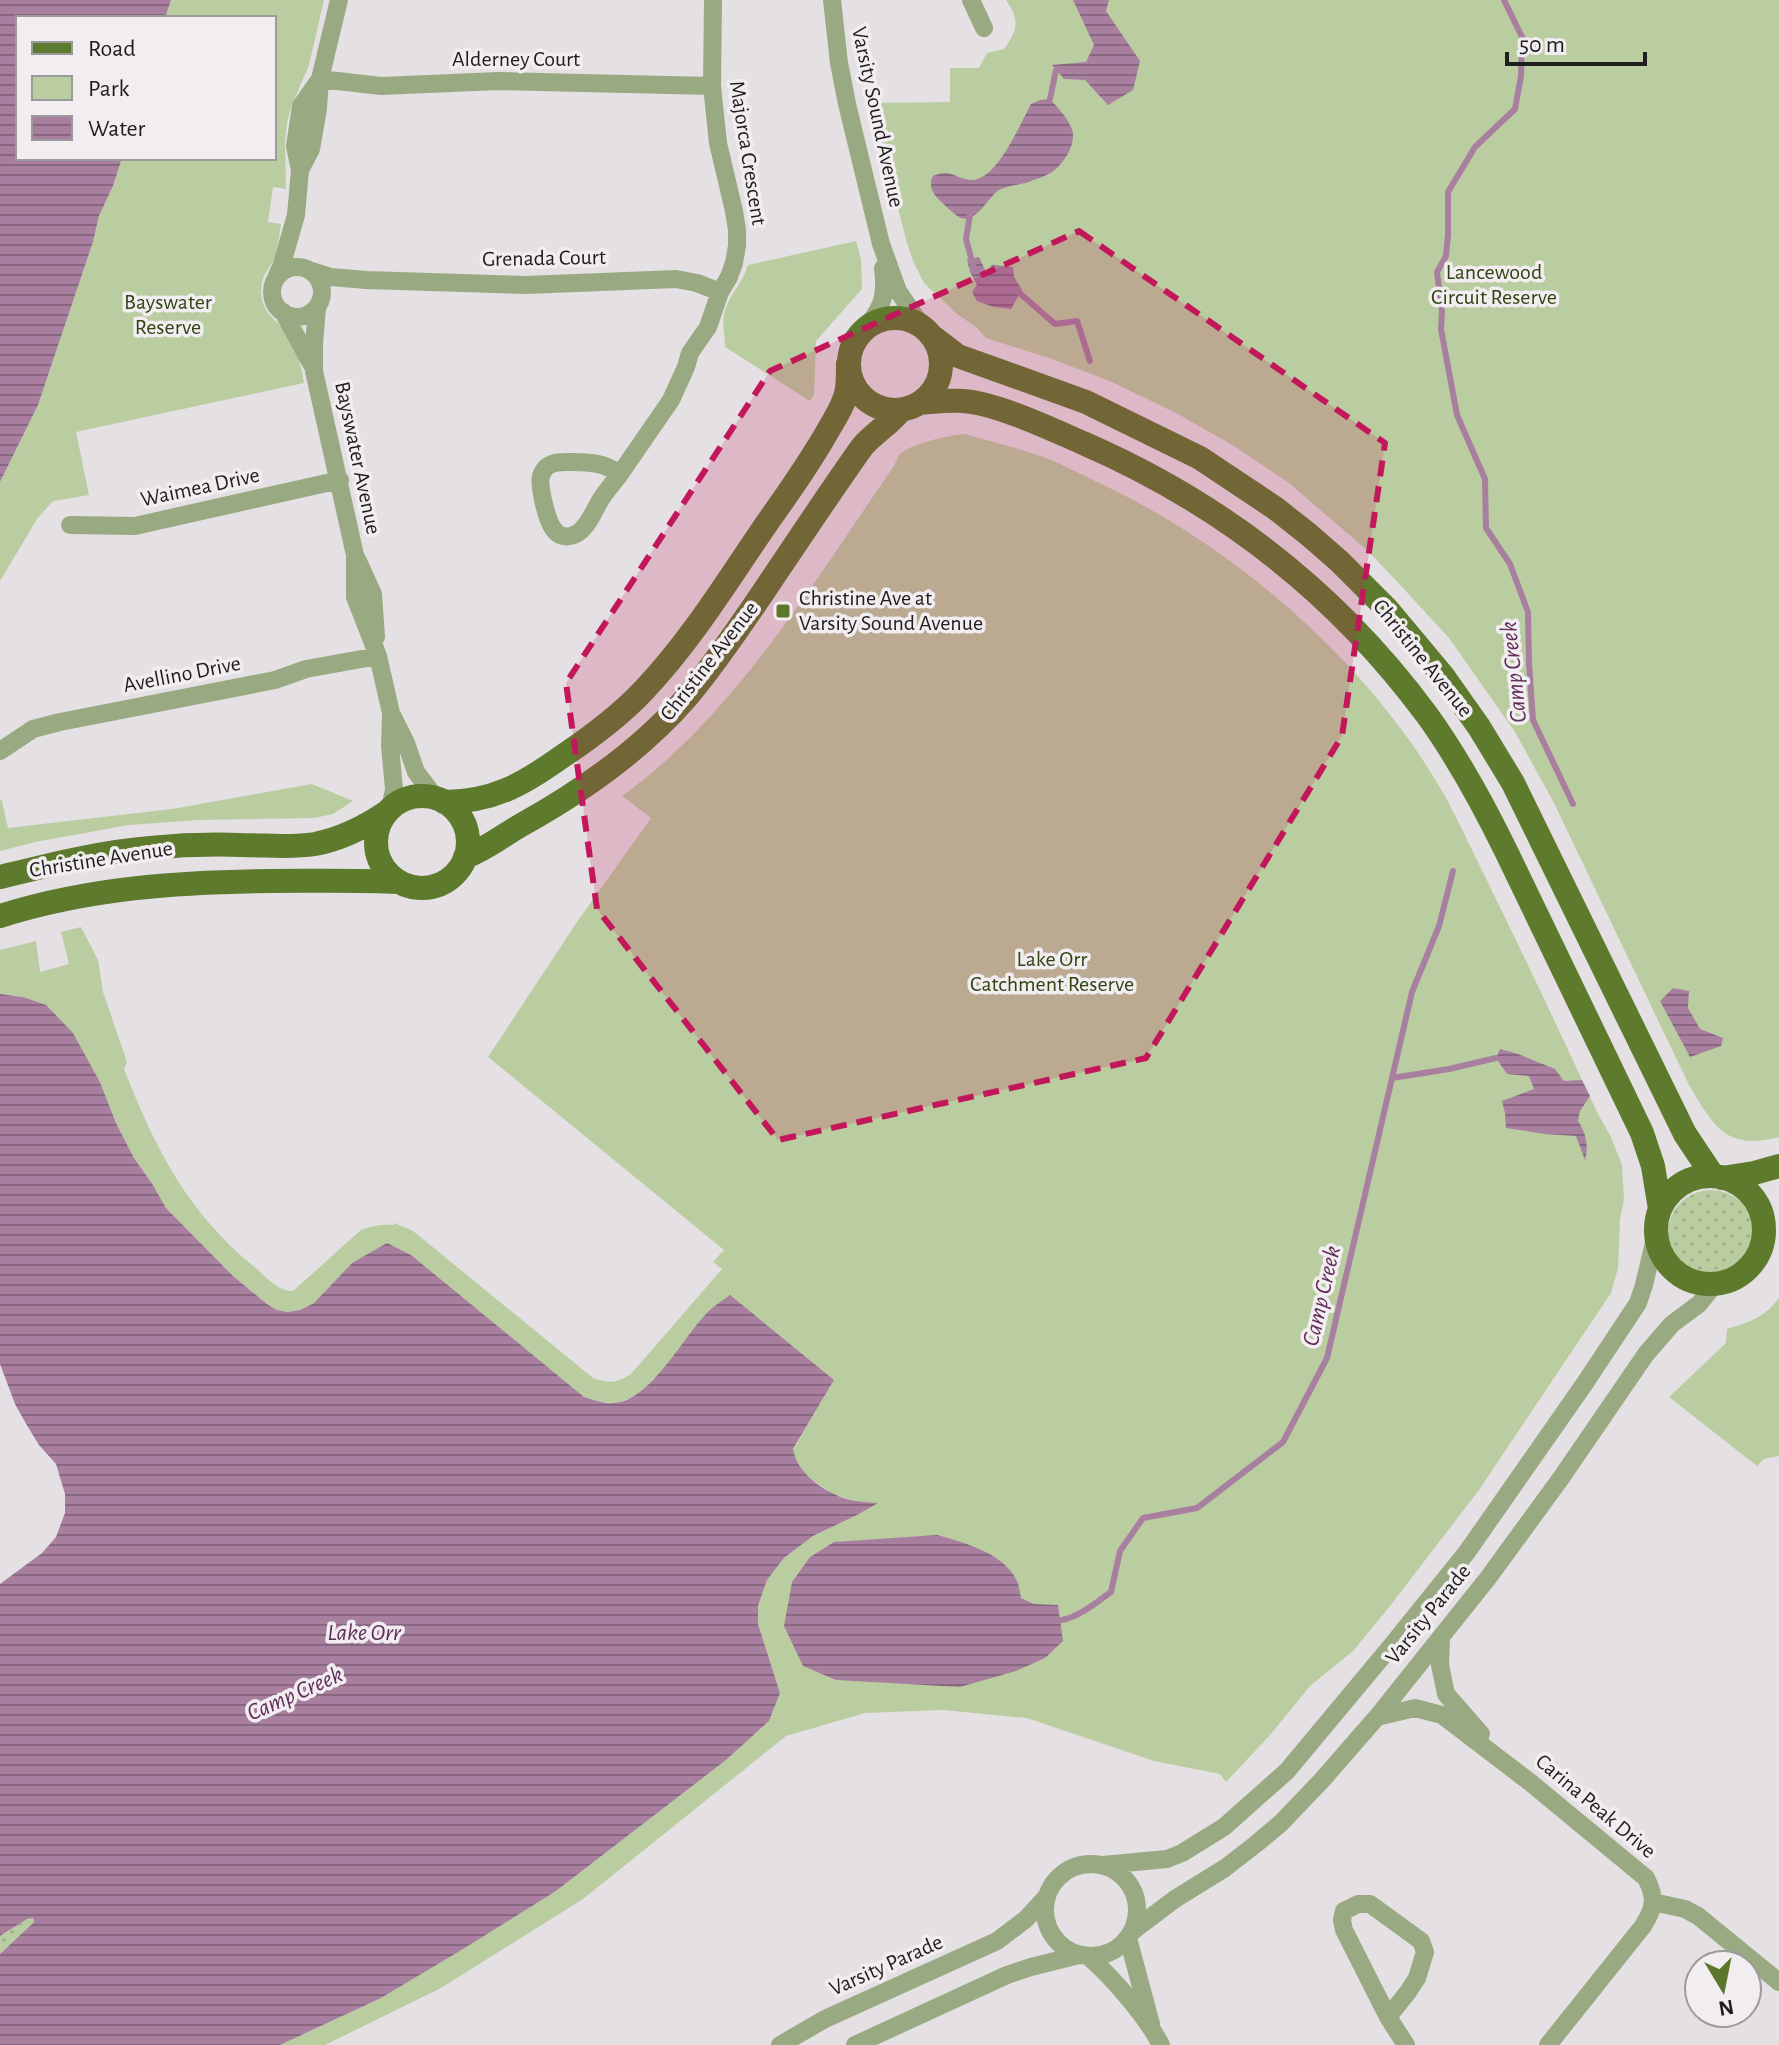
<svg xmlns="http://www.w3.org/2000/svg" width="1779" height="2045" viewBox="0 0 1779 2045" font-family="'Alegreya Sans',sans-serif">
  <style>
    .grass { fill: url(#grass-dots) }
    .park { fill: #bacda1 }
    .water { fill: url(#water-rules) }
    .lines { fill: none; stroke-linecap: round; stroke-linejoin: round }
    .stream { stroke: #a87f9f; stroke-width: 6 }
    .minor { stroke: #99aa83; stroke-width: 18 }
    .major { stroke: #5e7a2d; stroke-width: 24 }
    .marked { fill: #c2185b; fill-opacity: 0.2; stroke: #c2185b; stroke-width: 6; stroke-dasharray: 16 10; stroke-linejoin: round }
    .poi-dot { fill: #5c772b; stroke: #f1edf0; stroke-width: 3 }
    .labels { text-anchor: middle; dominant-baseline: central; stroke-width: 7; stroke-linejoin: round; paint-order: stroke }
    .street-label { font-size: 22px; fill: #1f1d1e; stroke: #f1edf0 }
    .park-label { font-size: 22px; fill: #324411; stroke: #f1edf0 }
    .poi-label { font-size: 22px; fill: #1f1d1e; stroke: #f1edf0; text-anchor: start }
    .water-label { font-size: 24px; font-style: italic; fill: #612d59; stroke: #f1edf0 }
  </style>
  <defs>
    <pattern id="grass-dots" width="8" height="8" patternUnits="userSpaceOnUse" patternTransform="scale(2)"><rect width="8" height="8" fill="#bacda1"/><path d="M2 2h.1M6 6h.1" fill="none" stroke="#9fb08a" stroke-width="1.8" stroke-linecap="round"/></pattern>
    <pattern id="water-rules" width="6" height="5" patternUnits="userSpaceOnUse" patternTransform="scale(2)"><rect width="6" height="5" fill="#a87f9f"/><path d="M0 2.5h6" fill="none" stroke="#886781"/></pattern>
  </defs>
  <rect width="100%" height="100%" fill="#e4e0e3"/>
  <path class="grass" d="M1668 1233a43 43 0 1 1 86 0a43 43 0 1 1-86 0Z
    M33,1918L34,1922L0,1954V1936L27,1919Z"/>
  <path class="park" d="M171,0H324L309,65L291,107L287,123L285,142L286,189L273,187L268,222L281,224C279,236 278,250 273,261C269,269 263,274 262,283C257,312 276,317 289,336C298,349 301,367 304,383L76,432L89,495L53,501L37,519L0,581V482L38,405L93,242L99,216L113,186L122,158H274V18H165Z
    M1006,0H1779V1137C1725,1151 1714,1126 1689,1085L1554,803L1515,732L1449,638L1402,587L1369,552L1289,483L1234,446L1178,414L1112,382L1052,359L986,338L976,327L957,314L924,283L913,261L907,243L871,103L950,102V68H979L987,53L1004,49C1018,30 1020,20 1006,0Z
    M856,241L861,259L862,289L816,341L814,395L810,401L725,347C725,337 722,324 724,314C728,296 743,283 748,265Z
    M964,434C993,442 1023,449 1051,460C1066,466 1080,474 1095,481C1235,546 1368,661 1445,796C1462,828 1477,861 1493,893C1529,966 1563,1039 1597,1112L1611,1137L1622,1165L1624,1200L1620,1219L1618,1268L1611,1293L1479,1490L1390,1606L1353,1651L1310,1686L1271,1734L1226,1782L1220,1774L1154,1761L1027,1718L943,1710L865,1713L786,1736L583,1899L441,1988L325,2045H280L381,1998L556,1891L726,1760L769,1721L780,1693L758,1624V1606L767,1580L784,1558L813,1536L857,1515L849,1500L832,1493L806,1476L795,1460L793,1450L834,1380L654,1378L638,1395L617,1403L601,1402L584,1397L541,1362L352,1263L314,1303L300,1310L287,1312L277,1310L267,1304L233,1276L166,1208L153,1185L134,1158L116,1123L100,1082L73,1033L23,997L0,994V950L36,941L40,972L69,964L61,932L81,927L98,960L103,992L127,1062L124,1069C156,1150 188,1214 257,1269C267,1278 279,1292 293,1291L361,1230C372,1226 381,1224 393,1225L394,1223L413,1231L593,1378C609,1384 617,1383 631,1374L722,1269L713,1262L724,1250L488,1057L577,922L651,818L622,796C737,713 814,581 894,466C896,462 897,457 900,454C910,444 950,435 964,434Z
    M312,784L353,801L333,814L314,818L198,820L129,825L35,842L0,851V800L2,801L8,828L172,809Z
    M1779,1298V1456L1764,1459L1757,1466L1669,1397L1726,1343L1727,1329C1749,1322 1764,1318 1779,1298Z"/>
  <path class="water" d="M0,0H171L165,18H18V158H122L113,186L99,216L93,242L38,405L0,482Z
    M1073,0H1109L1106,11L1140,61L1133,90L1108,105L1085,80L1064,79L1052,65L1086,62L1094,45Z
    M1050,99C1058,108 1067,117 1072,129C1077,143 1064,164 1052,172C1046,176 1036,179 1029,182C1020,185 1008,185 999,190C988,197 977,223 961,218C959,218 953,212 951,211C941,201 925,191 933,176C951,168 954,178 970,180C996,183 1020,124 1031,104L1040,100Z
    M979,257L986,272L992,265L1013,267L1014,277L1022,290L1011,309L994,307L977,301L972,292L977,285L970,272L967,259Z
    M1673,988L1689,991L1688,1008L1700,1029L1723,1038L1721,1046L1690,1057L1660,1001Z
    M0,994L23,997L46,1005L73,1033L100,1082L116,1123L134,1158L153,1185L166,1208L233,1276L267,1304L277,1310L287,1312L300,1310L314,1303L352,1263L387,1243L411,1255L584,1397C594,1400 604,1404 614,1403C650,1401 682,1339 706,1314C712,1307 722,1301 730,1295L834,1380L793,1449C797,1474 824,1491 846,1499C856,1502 868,1502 878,1503L857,1515L813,1536L784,1558L767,1580L758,1606V1624L780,1693L769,1721L726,1760L556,1891L463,1949L381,1998L280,2045H0V1954L34,1922L33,1918L27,1919L0,1936V1584L42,1553L56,1537L65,1513V1494L56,1464L39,1445L25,1422L15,1404L0,1364Z
    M1500,1049L1518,1054L1555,1069L1564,1081L1582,1080L1590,1096L1580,1111L1578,1121C1586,1133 1589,1146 1585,1160L1576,1136L1545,1134L1506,1128L1505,1113L1502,1101L1534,1089L1529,1076L1507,1074L1496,1058Z
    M937,1535C963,1542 1003,1553 1016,1579C1019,1584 1020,1592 1021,1598L1034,1604L1058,1605L1063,1641L1045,1658L1016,1671L960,1687L836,1680L803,1666L784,1626L792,1582L810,1557L834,1542Z"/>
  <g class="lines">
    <path class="stream" d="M1504,0L1522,37L1521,76L1515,109L1475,147L1448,192V235L1446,256L1437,272L1442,312L1441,329L1457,415L1485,479L1486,528L1510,564L1528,612L1529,663L1533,720L1573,804
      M1050,99L1056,70
      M971,209L966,239L973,265
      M1016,290L1055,324L1077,321L1090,361
      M1392,1078L1449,1069L1496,1058
      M1055,1621C1076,1620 1094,1604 1111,1592L1120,1551L1143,1518L1197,1508L1283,1442L1327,1358L1412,992L1439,926L1453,871"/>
    <path class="minor" d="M832,0L839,63L847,104L881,244L898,291L921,325
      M971,0L984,28
      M320,79L381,86L499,81L712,86
      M300,170L311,149L318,109L320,79L339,0
      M272 292a25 25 0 1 1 50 0a25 25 0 1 1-50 0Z
      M312,271L331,277L366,280L526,285L676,279L697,283L720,292
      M276,278L282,264L296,215L300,170L295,146L301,106L320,79
      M317,308L314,344V371L355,555V597L378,656L391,713L406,743L416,772L436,798
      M283,312L312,365
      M868,325C884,304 886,295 883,268
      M620,474C614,482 607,490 601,499C594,510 588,528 576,534C553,545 547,517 543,500C542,493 539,483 541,476C542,472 546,467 548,466C555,461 564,462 572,462C591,462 604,463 620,474L671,400L686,367L690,353L708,327L720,292L729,277L734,263L737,246V230L734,211L718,143L712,86L713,0
      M70,525L135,526L340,480
      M357,559L373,594L376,637
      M0,751L33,729L60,722L275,680L306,669L378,656
      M390,809L394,789L390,746L391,716
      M1441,1638L1440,1665L1446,1694L1481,1734
      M1377,1717L1415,1708L1442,1715L1531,1783L1646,1878C1656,1898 1655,1907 1643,1926L1548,2045
      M1045 1910a46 46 0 1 1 92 0a46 46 0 1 1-92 0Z
      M1103,1865L1167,1859L1182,1853L1224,1827L1287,1771L1392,1645L1467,1552L1585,1383L1638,1303L1644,1285L1656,1234
      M1653,1902L1685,1909L1698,1916L1779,1982
      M1134,1930L1175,1899L1225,1868L1256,1844L1281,1823L1323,1779L1377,1717L1488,1578L1561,1478L1646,1354L1672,1324L1699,1304L1715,1284
      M1128,1938L1151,2024
      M1089,1957C1114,1979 1146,2016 1161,2045
      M1388,2017L1408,1992L1417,1978L1425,1952L1421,1941L1370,1904H1358L1344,1911L1342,1920L1344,1930L1388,2017L1406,2045
      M780,2045L825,2019L997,1941L1026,1919L1047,1896
      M855,2045L1007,1975L1031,1967L1079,1955"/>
    <path class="major" d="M849 364a46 46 0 1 1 92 0a46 46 0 1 1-92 0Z
      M933,337L958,356L1086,402L1200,458L1275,508L1308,534L1339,561L1387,609L1443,676L1479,727L1513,783L1685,1134L1713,1176
      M920,403C934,402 949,400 963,401C996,403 1051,429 1083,443C1221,503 1337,593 1427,715C1458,758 1483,804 1506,851L1642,1133L1653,1166L1660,1209
      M376 842a46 46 0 1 1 92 0a46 46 0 1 1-92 0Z
      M444,802C492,802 522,785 560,758C590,738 621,715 645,689C692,639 728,580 767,523C789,492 811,461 830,427C837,415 845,403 847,389C848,381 848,372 848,364
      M465,857C487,849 503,835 523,824C584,790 641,750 687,697C714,665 738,629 762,594C795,545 828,495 862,447C874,433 890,424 901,410
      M0,877C49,865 100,852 150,848C180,845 211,844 241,845C266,845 290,848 315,844C341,839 365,827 387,812
      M0,916C89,888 178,882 271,881C314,881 356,880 399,882
      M1656 1230a54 54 0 1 1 108 0a54 54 0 1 1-108 0Z
      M1722,1178L1754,1173L1779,1166"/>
  </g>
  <path class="marked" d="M1079,231L1385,443L1342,736L1146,1058L778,1140L597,909L566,683L770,371Z"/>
  <rect class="poi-dot" x="775" y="603" width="16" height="16" rx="4"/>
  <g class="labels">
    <g class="street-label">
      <text x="516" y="59">Alderney Court</text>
      <text transform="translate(878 117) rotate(78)">Varsity Sound Avenue</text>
      <text transform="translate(748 153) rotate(81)">Majorca Crescent</text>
      <text transform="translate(544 258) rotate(-1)">Grenada Court</text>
      <text transform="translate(358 458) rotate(78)">Bayswater Avenue</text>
      <text transform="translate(200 487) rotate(-12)">Waimea Drive</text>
      <text transform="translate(1423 658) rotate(51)">Christine Avenue</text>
      <text transform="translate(709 661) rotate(-52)">Christine Avenue</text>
      <text transform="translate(182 674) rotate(-11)">Avellino Drive</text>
      <text transform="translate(101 859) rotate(-9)">Christine Avenue</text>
      <text transform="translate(1428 1614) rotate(-51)">Varsity Parade</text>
      <text transform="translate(1596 1806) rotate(40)">Carina Peak Drive</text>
      <text transform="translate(886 1965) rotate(-24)">Varsity Parade</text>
    </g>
    <g class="park-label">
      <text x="1494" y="272">Lancewood<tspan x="1494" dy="25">Circuit Reserve</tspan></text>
      <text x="168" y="302">Bayswater<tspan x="168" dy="25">Reserve</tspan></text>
      <text x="1052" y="959">Lake Orr<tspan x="1052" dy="25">Catchment Reserve</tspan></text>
    </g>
    <g class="poi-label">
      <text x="799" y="598">Christine Ave at<tspan x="799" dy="25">Varsity Sound Avenue</tspan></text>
    </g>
    <g class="water-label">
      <text transform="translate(1514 672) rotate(-96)">Camp Creek</text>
      <text transform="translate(1322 1296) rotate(-77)">Camp Creek</text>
      <text x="364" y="1633">Lake Orr</text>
      <text transform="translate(295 1694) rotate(-24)">Camp Creek</text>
    </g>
  </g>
  <rect x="16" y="16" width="260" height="144" fill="#f1edf0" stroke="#9d9a9c" stroke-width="2"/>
  <rect x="32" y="42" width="40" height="12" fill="#5e7a2d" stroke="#9d9a9c" stroke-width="2"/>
  <text x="88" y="56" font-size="24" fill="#1f1d1e">Road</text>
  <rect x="32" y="76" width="40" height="24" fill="#bacda1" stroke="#9d9a9c" stroke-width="2"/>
  <text x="88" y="96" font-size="24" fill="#1f1d1e">Park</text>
  <rect x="32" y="116" width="40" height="24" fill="url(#water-rules)" stroke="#9d9a9c" stroke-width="2"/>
  <text x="88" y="136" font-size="24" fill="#1f1d1e">Water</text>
  <g transform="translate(1723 1989) rotate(170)"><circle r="38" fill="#f1edf0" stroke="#9d9a9c" stroke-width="2"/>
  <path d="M0-6L14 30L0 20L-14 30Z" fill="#5c772b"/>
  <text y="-12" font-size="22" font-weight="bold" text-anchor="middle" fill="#1f1d1e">N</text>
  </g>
  <path d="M1507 52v12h138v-12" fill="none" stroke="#1f1d1e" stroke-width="4"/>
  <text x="1519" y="52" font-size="24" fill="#1f1d1e" stroke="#f1edf0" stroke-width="6" paint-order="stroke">50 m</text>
</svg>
